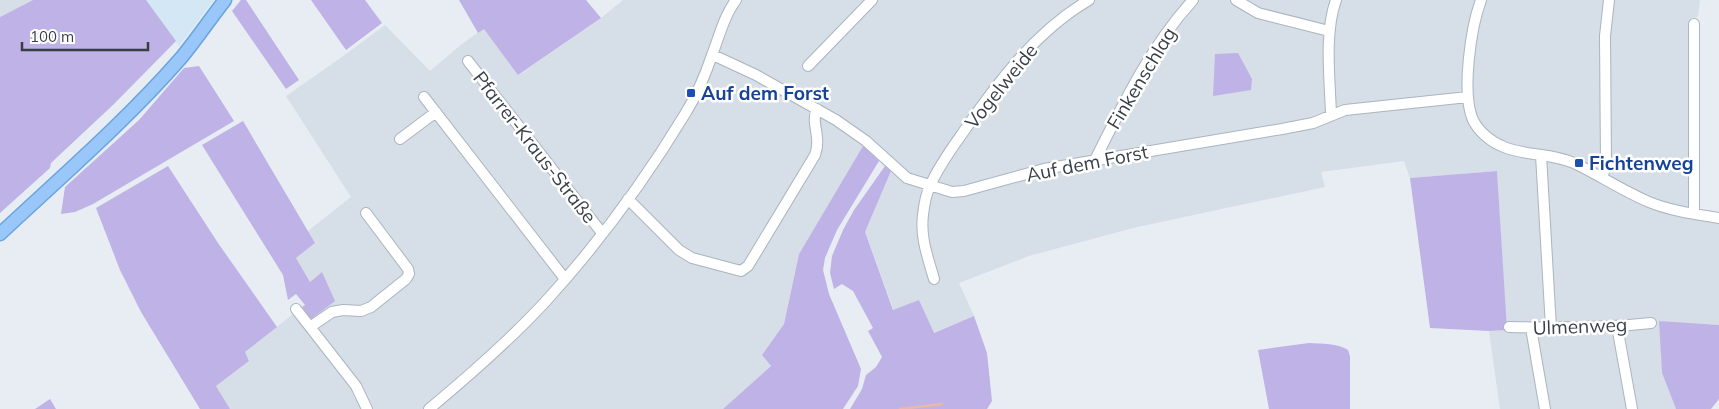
<svg xmlns="http://www.w3.org/2000/svg" width="1719" height="409" viewBox="0 0 1719 409" font-family="Mulish,sans-serif">
  <style>
    .residential { fill: #d6dee7 }
    .commercial { fill: #d3e7f4 }
    .green { fill: #bfb2e6 }
    .lines { fill: none; stroke-linecap: round; stroke-linejoin: round }
    .stream { stroke: #edb6a6; stroke-width: 2.5 }
    .minor-casing { stroke: #aab5be; stroke-width: 12 }
    .major-casing { stroke: #6aa3df; stroke-width: 15 }
    .minor { stroke: #fff; stroke-width: 10 }
    .major { stroke: #99c7fa; stroke-width: 12 }
    .transit-dot { fill: #1a4fb4; stroke: #fff; stroke-width: 2 }
    .labels { text-anchor: middle; dominant-baseline: central; stroke-width: 5; stroke-linejoin: round; paint-order: stroke }
    .street-label { font-size: 19px; fill: #373f46; stroke: #fff }
    .transit-label { font-size: 19px; font-weight: bold; fill: #164399; stroke: #fff; text-anchor: start }
  </style>
  <rect width="100%" height="100%" fill="#e7edf3"/>
  <path class="residential" d="M0,0H33L0,17Z
    M623,0H1700L1698,17L1691,18V216L1719,221V325L1660,322L1662,373L1676,409H1500L1489,331L1506,330L1497,171L1410,178L1404,161L1321,172L1325,187L1133,228L1029,256L959,283L974,316L933,333L919,300L894,311L865,232L891,171L863,146L799,254L784,324L762,355L771,366L723,409H230L216,386L249,361L245,352L302,307L311,318L322,273L310,282L296,258L315,243L308,231L351,197L286,96L342,57L385,25L430,71L462,44L484,28L519,75L601,18Z"/>
  <path class="commercial" d="M146,0H214L179,46Z"/>
  <path class="green" d="M33,0H146L176,41L114,104L51,163L50,168L0,213V17Z
    M241,0H246L299,80L286,89L232,11Z
    M311,0H365L382,23L346,50Z
    M459,0H586L601,18L518,75L484,29L478,33Z
    M1238,53L1252,79L1251,90L1213,96L1215,54Z
    M199,66L234,121L93,204L75,212L61,214L65,187L139,120L184,68Z
    M243,121L315,243L296,258L310,282L322,272L335,301L311,319L302,307L305,305L296,294L288,300L283,275L202,145Z
    M863,146L879,161L837,230L825,258L823,270L829,294L861,369L858,386L843,409H723L771,366L762,355L784,324L799,254Z
    M168,166L218,243L277,327L245,352L249,361L216,386L230,409H200L141,312L120,270L96,208Z
    M885,166L891,171L865,232L893,310L919,300L934,333L974,316L987,353L992,401L987,409H850L862,389L866,375L876,367L882,357L868,331L873,328L853,291L842,284L834,289L830,273L832,256L843,230L854,210Z
    M1497,171L1507,330L1489,331L1430,328L1410,178Z
    M1659,321L1719,325V399L1711,409H1676L1662,373Z
    M1309,343C1322,344 1337,343 1348,350L1350,356V409H1269L1258,350Z
    M50,399L56,409H35Z"/>
  <g class="lines">
    <path class="stream" d="M900,409L942,404"/>
    <g class="minor-casing">
      <path id="minor" d="M1236,0L1258,13L1329,31
        M1481,0C1471,27 1461,93 1473,120C1479,132 1491,142 1504,147C1526,156 1552,153 1574,163C1599,175 1623,191 1649,202C1671,211 1695,214 1719,218
        M1694,24V214
        M713,55L756,75L836,120L866,141L907,178L952,192L964,191L1044,169L1282,129L1313,123L1345,110L1468,97
        M468,61L602,233
        M808,66L872,0
        M424,97L565,279
        M1331,115C1330,80 1324,33 1336,0
        M400,139L436,112
        M1541,155L1551,328
        M1095,160C1123,104 1150,47 1193,0
        M1602,178L1606,165L1605,36L1609,0
        M628,199L679,250L692,258L741,271L748,266L815,155C822,136 810,123 817,109
        M934,279C928,258 920,237 923,215C924,206 926,194 930,186C938,167 952,148 964,131C998,82 1036,31 1089,0
        M296,309L356,386L367,409
        M1617,326L1632,409
        M310,327L332,312L343,310L361,311L371,307L406,279L409,274L408,269L366,213
        M1509,327C1557,328 1604,328 1651,323
        M1531,328L1545,409
        M429,409C470,375 510,340 546,301C598,244 645,180 685,114C697,95 705,76 712,55C719,37 724,16 736,0"/>
    </g>
    <g class="major-casing">
      <path id="major" d="M0,234C61,177 126,121 181,58C196,40 210,19 225,0"/>
    </g>
    <use href="#minor" class="minor"/>
    <use href="#major" class="major"/>
  </g>
  <g class="transit-dot">
    <rect x="686" y="88" width="10" height="10" rx="2.5"/>
    <rect x="1574" y="158" width="10" height="10" rx="2.5"/>
  </g>
  <g class="labels">
    <g class="street-label">
      <text transform="translate(1141 78) rotate(-59)">Finkenschlag</text>
      <text transform="translate(1001 86) rotate(-51)">Vogelweide</text>
      <text transform="translate(535 147) rotate(52)">Pfarrer-Kraus-Straße</text>
      <text transform="translate(1087 163) rotate(-11)">Auf dem Forst</text>
      <text transform="translate(1580 326) rotate(-2)">Ulmenweg</text>
    </g>
    <g class="transit-label">
      <text x="701" y="93">Auf dem Forst</text>
      <text x="1589" y="163">Fichtenweg</text>
    </g>
  </g>
  <path d="M22 42v8h126v-8" fill="none" stroke="#373f46" stroke-width="2.5"/>
  <text x="30" y="42" font-size="15" fill="#373f46" stroke="#ffffff" stroke-width="4" paint-order="stroke">100 m</text>
</svg>
